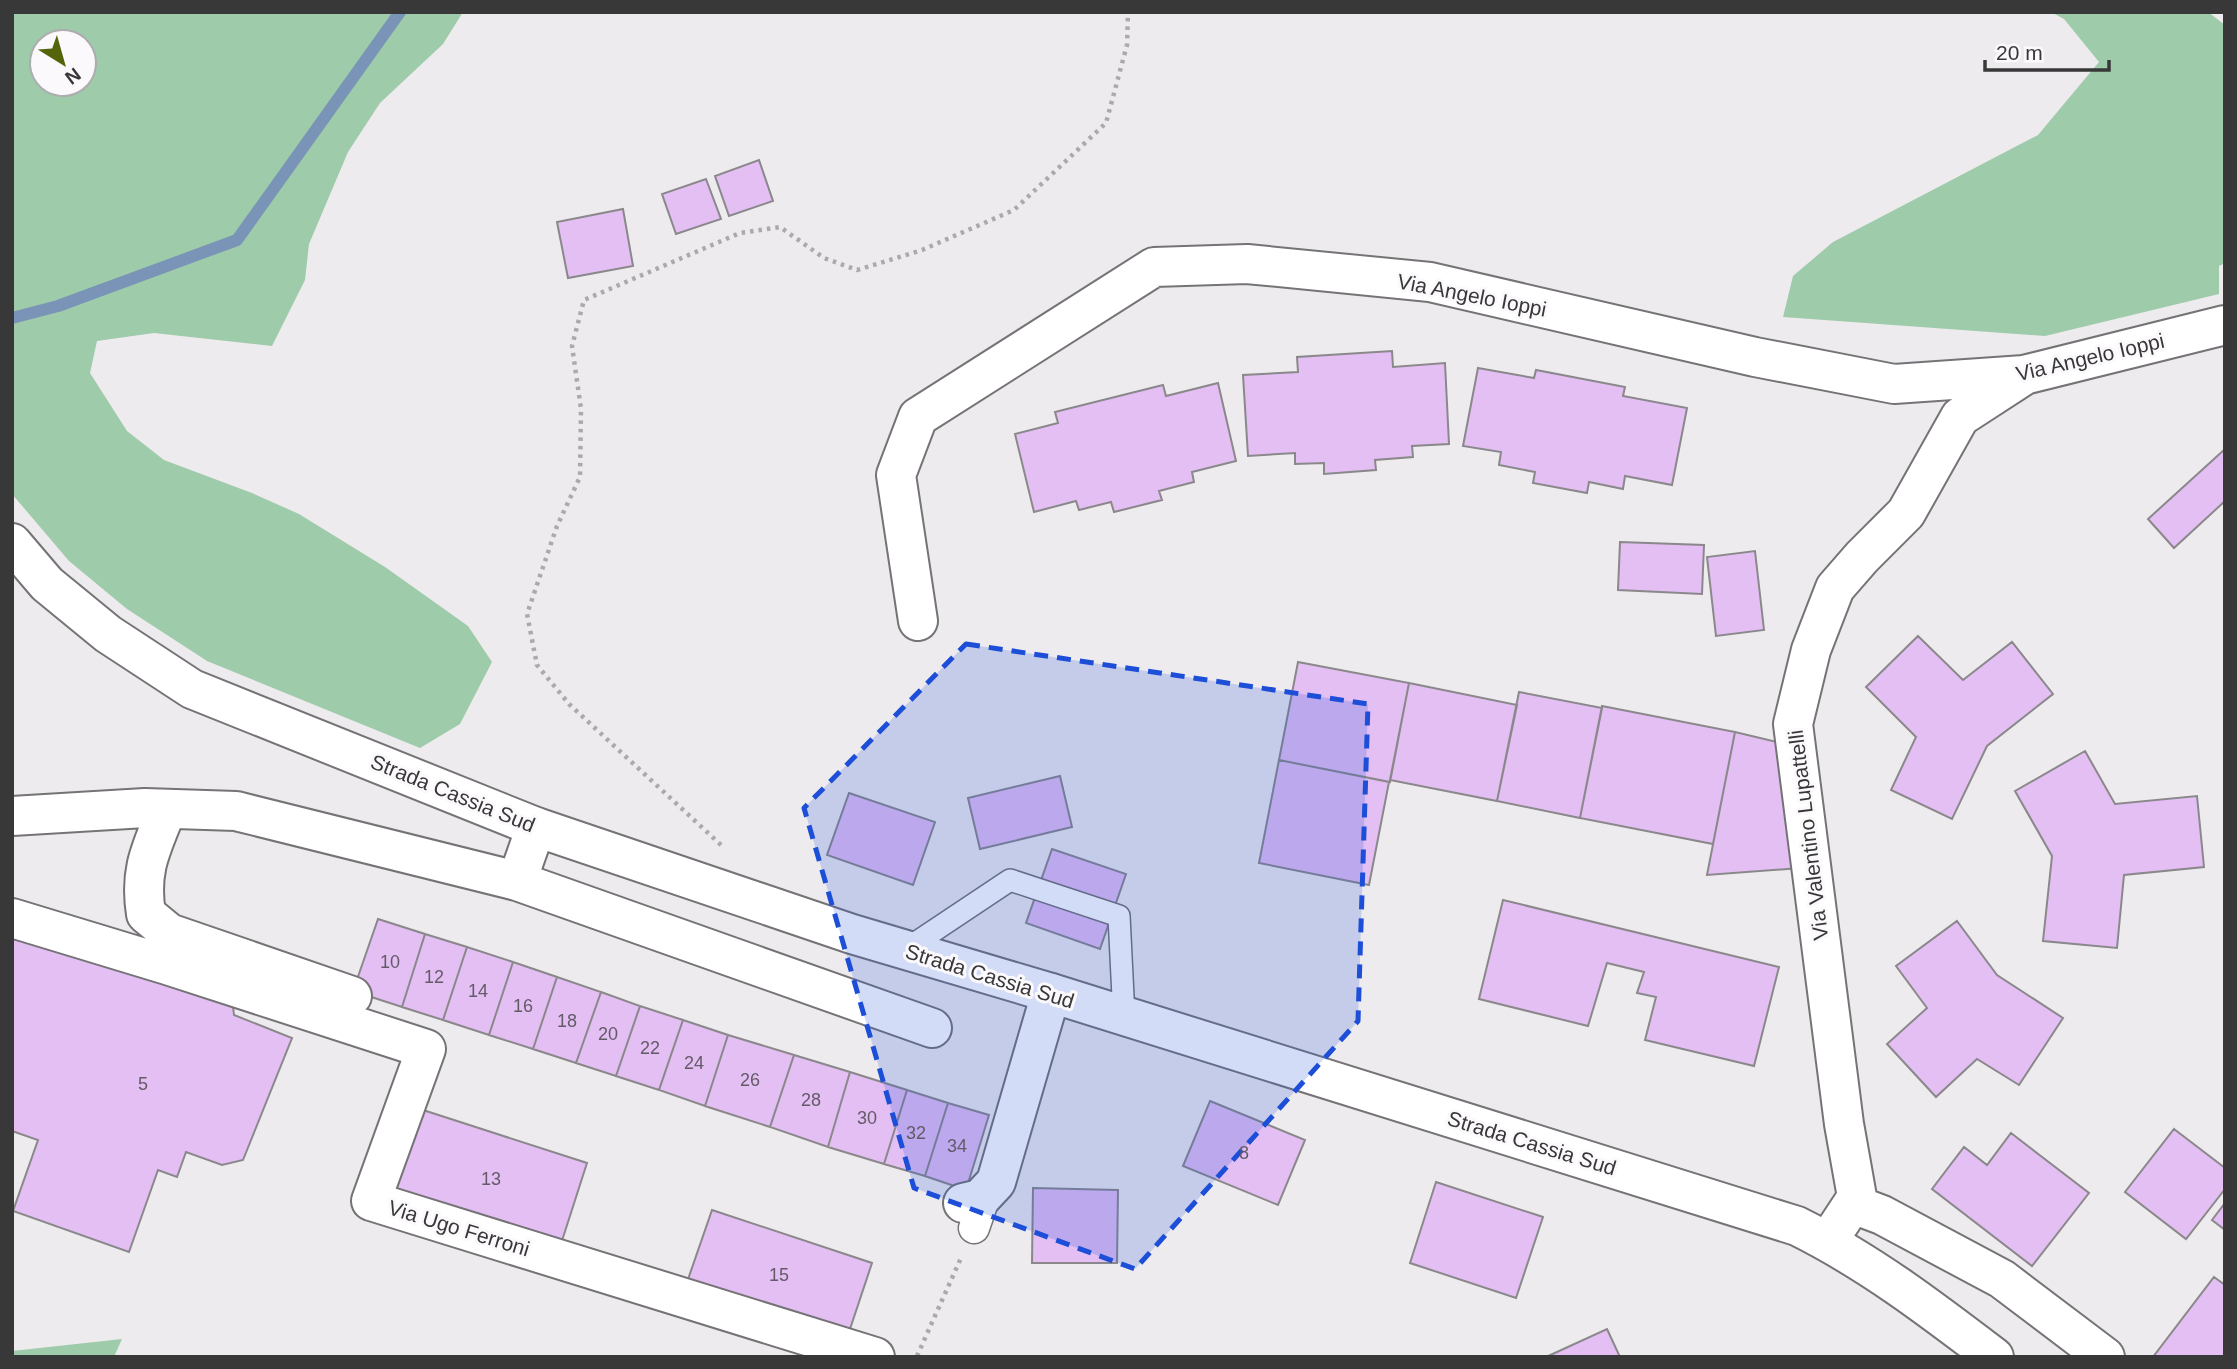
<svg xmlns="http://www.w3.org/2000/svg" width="2237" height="1369" viewBox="0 0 2237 1369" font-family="Helvetica,sans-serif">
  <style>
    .green { fill: #9ecba9; fill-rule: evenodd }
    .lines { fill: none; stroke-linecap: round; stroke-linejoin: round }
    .stream { stroke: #7a94b7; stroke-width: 12 }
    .building { fill: #e3bff3; stroke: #8a888b; stroke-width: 2 }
    .service-casing { stroke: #757376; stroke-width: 24 }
    .pedestrian-casing { stroke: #757376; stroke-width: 33 }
    .minor-casing { stroke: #757376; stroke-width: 42 }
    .primary-casing { stroke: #757376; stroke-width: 42 }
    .path { stroke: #aba9ac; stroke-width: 4.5; stroke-dasharray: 3.5 5; stroke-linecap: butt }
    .service { stroke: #fff; stroke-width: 21 }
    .pedestrian { stroke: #fff; stroke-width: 30 }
    .minor { stroke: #fff; stroke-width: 38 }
    .primary { stroke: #fff; stroke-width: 38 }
    .marked { fill: #1d4ed8; fill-opacity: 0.2; stroke: #1d4ed8; stroke-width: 5; stroke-dasharray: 14 9; stroke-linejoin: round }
    .labels { text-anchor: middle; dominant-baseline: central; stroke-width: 6; stroke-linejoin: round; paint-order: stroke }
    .number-label { font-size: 18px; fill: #645a68 }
    .street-label { font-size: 21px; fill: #393839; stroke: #fbf9fc }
  </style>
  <rect width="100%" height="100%" fill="#eeebef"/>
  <path class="green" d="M12,12H463L443,44L380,103L348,152L309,244L305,280L272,346L154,333L97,341L90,373L127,431L164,460L252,493L299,514L385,567L468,626L492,662L460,724L420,748L207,661L127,609L69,561L12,494ZM42,42H84V84H42Z
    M2051,12H2208L2225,25V263L2219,266V294L2045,336L1783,317L1793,276L1833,242L2038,135L2099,62L2064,19Z
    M122,1339L114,1357H12V1351Z"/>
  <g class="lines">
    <path class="stream" d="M12,318L58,306L237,240L400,12"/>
  </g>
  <path class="building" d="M759,160L773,201L729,216L715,176Z
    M706,179L721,219L676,234L662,194Z
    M623,209L633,266L568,278L557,222Z
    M1392,351L1393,367L1445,363L1449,444L1412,446L1413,457L1375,460L1376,470L1324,474V463L1295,464V453L1248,456L1243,375L1298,372L1297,357Z
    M1478,368L1534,378L1536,370L1625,387L1623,396L1687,408L1672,485L1625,476L1623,489L1589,482L1587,493L1533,483L1535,472L1499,465L1501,452L1463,446Z
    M1218,383L1236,461L1192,472L1194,482L1159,491L1162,500L1114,512L1111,502L1079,510L1076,501L1034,512L1015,434L1058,423L1055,412L1163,385L1166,396Z
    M2225,449V501L2174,548L2148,519Z
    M1620,542L1704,545L1702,594L1618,590Z
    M1755,551L1764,630L1716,636L1707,557Z
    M1918,636L1963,680L2012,642L2053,694L1987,746L1952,819L1891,790L1916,737L1866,687Z
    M1298,662L1409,683L1390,782L1279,760Z
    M1409,683L1517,705L1497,801L1390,780Z
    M1519,692L1602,708L1580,818L1497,801Z
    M1602,706L1735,732L1713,844L1580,818Z
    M1735,732L1781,743L1800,868L1707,875Z
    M2085,751L2115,804L2197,796L2204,867L2124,875L2117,948L2043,941L2052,856L2015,791Z
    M1279,760L1389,782L1369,885L1259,863Z
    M1060,776L1072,827L980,849L968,798Z
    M849,793L935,822L913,885L827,855Z
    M1052,849L1126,874L1100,949L1026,923Z
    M1503,900L1779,967L1754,1066L1645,1040L1656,997L1637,993L1644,972L1607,963L1588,1026L1479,999Z
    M378,919L425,934L402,1007L353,991Z
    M12,920L232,998L234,1015L292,1038L243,1160L222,1165L186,1152L177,1177L158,1170L129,1252L13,1211L38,1140L12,1131Z
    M1957,921L1997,975L2063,1018L2019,1085L1977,1059L1936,1097L1887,1044L1927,1008L1896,966Z
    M425,934L467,947L443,1020L402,1007Z
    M467,947L513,962L489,1035L443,1020Z
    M513,962L557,977L533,1049L489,1035Z
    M557,977L601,992L576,1063L533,1049Z
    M601,992L640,1006L616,1076L576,1063Z
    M640,1006L683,1020L659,1090L616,1076Z
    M683,1020L728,1035L705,1106L659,1090Z
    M728,1035L794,1055L770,1127L705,1106Z
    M794,1055L850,1072L828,1147L770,1127Z
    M850,1072L907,1090L884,1164L828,1147Z
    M907,1090L948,1103L925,1176L884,1164Z
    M1210,1101L1305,1140L1278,1205L1183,1166Z
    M948,1103L989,1115L966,1190L925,1176Z
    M423,1110L587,1163L559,1250L394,1196Z
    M2174,1129L2225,1168V1189L2186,1239L2125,1192Z
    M2011,1133L2089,1193L2032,1266L1932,1189L1964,1147L1987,1165Z
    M1436,1182L1543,1217L1516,1298L1410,1263Z
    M1033,1188L1118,1190L1117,1263H1032Z
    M2225,1203V1230L2212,1220Z
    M712,1210L872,1263L846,1341L685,1288Z
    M2214,1277L2225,1285V1357H2153Z
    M1607,1329L1620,1357H1546Z"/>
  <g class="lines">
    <g class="service-casing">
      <path id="service" d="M905,950L1010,880L1119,916L1124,1017"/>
    </g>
    <g class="pedestrian-casing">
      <path id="pedestrian" d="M974,1228L986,1193"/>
    </g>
    <g class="minor-casing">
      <path id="minor" d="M918,621L896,475L918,417L1154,267L1247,264L1430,282L1755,357L1894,384L2024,375L2225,325
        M167,809C151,849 139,870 146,914L169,933L352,996
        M12,816L145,808L236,811L517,881L536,827
        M517,881L932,1028
        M12,918L167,965L426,1049L371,1201L875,1357
        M963,1203L980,1199L996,1182L1051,993
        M1853,1204L1882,1215L2002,1279L2105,1357
        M1828,1241L1857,1197L1844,1124L1793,724L1811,650L1835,588L1862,557L1906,513L1960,417L2023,376"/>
    </g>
    <g class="primary-casing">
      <path id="primary" d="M12,543L47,584L108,634L192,689L536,827L852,934L1051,993L1797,1226C1868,1261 1931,1309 1994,1357"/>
    </g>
    <path class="path" d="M721,845L569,704L537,665L527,614L557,526L580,477L581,409L572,346L584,300L740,233L780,227L824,258L857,270L922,250L1014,210L1106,123L1127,45L1128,12
      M917,1356L961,1258"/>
    <use href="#service" class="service"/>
    <use href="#pedestrian" class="pedestrian"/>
    <use href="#minor" class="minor"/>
    <use href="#primary" class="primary"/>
  </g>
  <path class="marked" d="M966,644L1368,704L1358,1021L1135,1269L914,1188L804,808Z"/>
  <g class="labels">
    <g class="number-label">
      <text x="390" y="962">10</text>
      <text x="434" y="977">12</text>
      <text x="478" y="991">14</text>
      <text x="523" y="1006">16</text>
      <text x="567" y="1021">18</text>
      <text x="608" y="1034">20</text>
      <text x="650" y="1048">22</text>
      <text x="694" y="1063">24</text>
      <text x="750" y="1080">26</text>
      <text x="143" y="1084">5</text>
      <text x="811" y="1100">28</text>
      <text x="867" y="1118">30</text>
      <text x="916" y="1133">32</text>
      <text x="957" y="1146">34</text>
      <text x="1244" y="1153">8</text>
      <text x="491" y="1179">13</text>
      <text x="779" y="1275">15</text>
    </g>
    <g class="street-label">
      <text transform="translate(1472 295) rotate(11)">Via Angelo Ioppi</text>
      <text transform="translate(2090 357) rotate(-13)">Via Angelo Ioppi</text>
      <text transform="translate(453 793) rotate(22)">Strada Cassia Sud</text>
      <text transform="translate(1808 835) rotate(-97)">Via Valentino Lupattelli</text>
      <text transform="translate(990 976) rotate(17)">Strada Cassia Sud</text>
      <text transform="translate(1532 1143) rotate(17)">Strada Cassia Sud</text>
      <text transform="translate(459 1228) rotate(17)">Via Ugo Ferroni</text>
    </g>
  </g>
  <rect width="2237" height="1369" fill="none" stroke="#393839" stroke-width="28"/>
  <g transform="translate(63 63) rotate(143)"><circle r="33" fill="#fbf9fc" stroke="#adacae" stroke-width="2"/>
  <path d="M0-5L12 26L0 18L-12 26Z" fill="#54640a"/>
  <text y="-10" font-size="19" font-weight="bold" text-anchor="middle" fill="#393839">N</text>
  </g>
  <path d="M1985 60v10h124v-10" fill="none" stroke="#393839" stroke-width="3.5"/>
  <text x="1996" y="60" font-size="21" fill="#393839" stroke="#fbf9fc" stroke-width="5" paint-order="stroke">20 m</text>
</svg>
